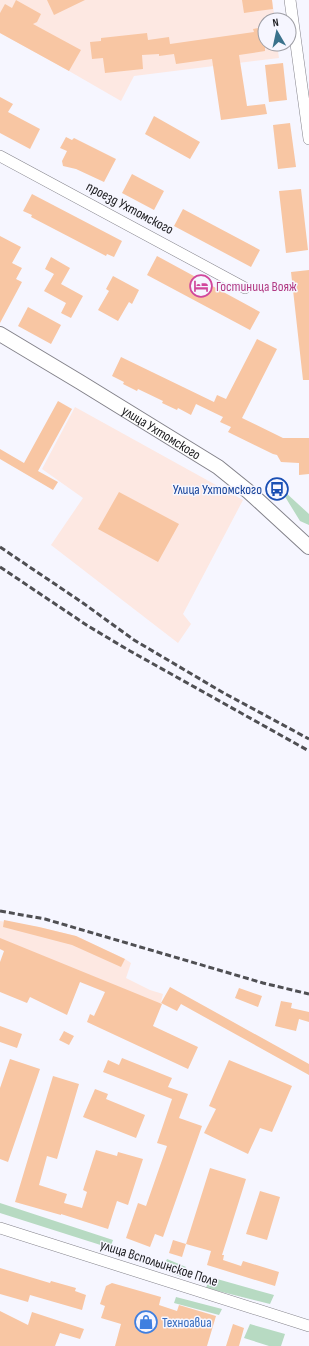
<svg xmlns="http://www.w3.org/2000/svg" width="309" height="1346" viewBox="0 0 309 1346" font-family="'Sofia Sans Condensed',sans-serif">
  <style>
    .industrial { fill: #fde8e2 }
    .green { fill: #b7dac2 }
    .building { fill: #f8c6a3 }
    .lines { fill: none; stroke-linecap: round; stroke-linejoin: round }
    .minor-casing { stroke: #83828a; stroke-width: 12 }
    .tertiary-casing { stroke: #83828a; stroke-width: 16 }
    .minor { stroke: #fff; stroke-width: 11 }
    .tertiary { stroke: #fff; stroke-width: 14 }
    .rail { stroke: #4f4f53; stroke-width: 3; stroke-dasharray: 6 3; stroke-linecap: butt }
    .labels { text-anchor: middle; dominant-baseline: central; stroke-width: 3; stroke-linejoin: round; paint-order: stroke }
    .street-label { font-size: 14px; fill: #1b1b1e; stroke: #f6f6ff }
    .hotel-label { font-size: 14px; fill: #b23c85; stroke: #f6f6ff; text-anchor: start }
    .transit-label { font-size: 14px; fill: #164399; stroke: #f6f6ff; text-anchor: end }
    .shop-label { font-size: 14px; fill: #366cbe; stroke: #f6f6ff; text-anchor: start }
  </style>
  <rect width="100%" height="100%" fill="#f6f6ff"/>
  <path class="industrial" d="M0,0H272L275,20H265V44H277L279,58L134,76L121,101L69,71L0,33Z
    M75,407L243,500L183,614L191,624L178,643L51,545L83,498L42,469Z
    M0,921L39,927L76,936L125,959L131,963L126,978L150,990L163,994L158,1013L0,949Z"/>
  <path class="green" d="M285,492L309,514V525L300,521L284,495Z
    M0,1203L113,1240L110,1248L0,1213Z
    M167,1259L186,1267L181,1277L162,1269Z
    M210,1277L274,1295L270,1304L206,1288Z
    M176,1297L222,1309L219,1315L174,1303Z
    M250,1324L285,1334L281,1346H269L244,1338Z"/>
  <path class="building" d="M16,0L41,14L37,22L33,24L81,50L69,71L0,33V13L5,4L12,8Z
    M47,0H85L54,15Z
    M242,0H272L273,9L244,13Z
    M265,27V51L239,55L247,106L265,104L267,114L221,120L212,59L176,64L174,54L159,56V54L142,55L143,69L105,73L103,58L92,59L90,42L101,41V38L147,33L148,40L169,37L170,44L254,32L253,29Z
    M283,63L287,100L269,102L265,65Z
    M0,97L13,104L8,112L40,129L30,149L0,133Z
    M154,116L200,142L190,159L145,134Z
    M290,123L296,167L278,169L273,125Z
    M66,137L72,140L74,138L116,159L104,182L76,169L63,166L62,161L67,151L60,148Z
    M132,174L164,191L154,210L122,193Z
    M301,189L308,250L286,253L279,191Z
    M32,194L122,241L114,257L107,254L106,256L31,217L32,215L23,211Z
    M183,209L260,250L251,267L174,226Z
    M0,236L21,247L12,263L22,268L16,279L22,282L0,323Z
    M157,256L260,312L250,330L147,275Z
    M51,257L70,268L61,284L83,296L71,318L61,313L66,303L44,291L54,274L45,269Z
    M309,270V380H303L291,272Z
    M113,276L139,290L132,304L129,302L118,321L98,310L109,291L106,289Z
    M28,307L61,325L51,344L18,326Z
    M257,339L277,349L242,418L283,438H309V474L299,475V463L281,462L277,455L273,454L228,432L231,427L220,422L223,417L196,404L191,415L178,408L177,410L162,403L163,401L138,389L137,391L123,384L124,382L112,376L121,357L214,402L217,395L226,399Z
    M58,401L72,409L38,471L58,482L53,490L0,459V449L24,463Z
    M119,492L179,524L158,562L98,529Z
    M4,920L39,927L76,936L125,959L121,967L72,945L3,927Z
    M0,938L162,1004L153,1026L198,1047L188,1069L87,1022L90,1014L94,1016L105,992L80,982L67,1015L30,997L27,1003L0,992V962L4,951L0,949Z
    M170,987L309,1064V1075L181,1004L177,1011L161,1003Z
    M239,988L262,996L258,1007L235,998Z
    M281,1001L292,1003L291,1008L309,1012V1022L299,1019L296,1031L275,1026Z
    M0,1026L22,1034L17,1048L0,1042Z
    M64,1031L74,1036L69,1045L59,1040Z
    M122,1058L172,1078L168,1087L188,1094L179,1118L202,1126L163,1237L155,1234L150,1247L126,1238L138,1203L146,1206L167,1146L157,1143L172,1099L103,1072L108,1060L119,1065Z
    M10,1059L40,1069L8,1162L0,1159V1088Z
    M229,1060L292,1086L272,1132L260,1128L248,1154L204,1133L216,1109L209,1106Z
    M53,1076L79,1084L57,1159L47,1156L39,1185L67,1194L64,1203L82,1208L87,1192L83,1190L96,1150L117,1156L118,1152L143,1159L128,1205L117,1201L108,1229L61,1214V1215L15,1202Z
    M95,1089L108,1094L106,1099L145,1115L136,1138L83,1117Z
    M210,1168L246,1179L222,1255H224L223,1260L241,1266L243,1261L279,1272L275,1286L207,1265L211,1251L186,1244Z
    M260,1191L280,1197L267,1240L246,1234Z
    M173,1240L186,1244L182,1257L169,1253Z
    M0,1268L50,1283L51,1281L76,1288L75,1291L86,1295L82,1310L30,1295L28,1302L0,1294Z
    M112,1283L161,1297L159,1305L177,1311L179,1305L216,1316L207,1346H115L121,1324L101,1318L105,1306L100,1304L106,1286Z
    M0,1311L28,1325L32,1312L84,1329L80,1339L60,1333L55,1346H0Z
    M233,1324L244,1328L239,1346H226Z"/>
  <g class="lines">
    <g class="minor-casing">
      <path id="minor" d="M290,0L309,139
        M0,156L245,288
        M0,1228L309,1326"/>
    </g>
    <g class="tertiary-casing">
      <g id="tertiary">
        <path id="s1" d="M0,334L80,382L218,467L249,492L309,547"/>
      </g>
    </g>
    <use href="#minor" class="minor"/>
    <use href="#tertiary" class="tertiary"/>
    <path class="rail" d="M0,547L83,603L134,640L222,692L309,739
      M0,567L88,626L130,651L309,751
      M0,911L45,919L263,983L309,994"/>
  </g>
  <defs>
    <g id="hotel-ring" transform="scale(1.15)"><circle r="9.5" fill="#f6f6ff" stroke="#d1479c" stroke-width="1.5"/><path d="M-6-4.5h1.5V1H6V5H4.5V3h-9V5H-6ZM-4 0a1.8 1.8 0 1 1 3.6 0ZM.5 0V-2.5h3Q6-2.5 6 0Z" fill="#d1479c"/></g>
    <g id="bus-ring" transform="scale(1.15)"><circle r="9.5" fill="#f6f6ff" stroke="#1a4fb4" stroke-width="1.5"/><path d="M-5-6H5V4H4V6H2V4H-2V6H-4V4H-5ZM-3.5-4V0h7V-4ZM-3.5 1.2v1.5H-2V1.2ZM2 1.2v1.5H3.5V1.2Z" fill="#1a4fb4"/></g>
    <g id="shop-ring" transform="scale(1.15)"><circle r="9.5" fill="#f6f6ff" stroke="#3f7fe0" stroke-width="1.5"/><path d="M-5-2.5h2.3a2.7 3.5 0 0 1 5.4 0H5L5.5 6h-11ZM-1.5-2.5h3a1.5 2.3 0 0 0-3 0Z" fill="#3f7fe0"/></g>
  </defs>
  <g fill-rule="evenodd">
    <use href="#hotel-ring" x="201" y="286"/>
    <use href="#bus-ring" x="277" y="489"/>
    <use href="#shop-ring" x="146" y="1322"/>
  </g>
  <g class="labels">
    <g class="street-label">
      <text transform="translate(130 208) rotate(28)">проезд Ухтомского</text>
      <text stroke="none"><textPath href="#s1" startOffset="189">улица Ухтомского</textPath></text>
      <text transform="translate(159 1263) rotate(18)">улица Вспольинское Поле</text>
    </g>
    <g class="hotel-label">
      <text x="216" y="286">Гостиница Вояж</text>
    </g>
    <g class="transit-label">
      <text x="262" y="489">Улица Ухтомского</text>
    </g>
    <g class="shop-label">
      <text x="162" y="1322">Техноавиа</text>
    </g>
  </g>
  <g transform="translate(277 32) rotate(351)"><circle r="19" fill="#f6f6ff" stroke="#9e9ea5"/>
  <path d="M0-3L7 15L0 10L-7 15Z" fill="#3a728c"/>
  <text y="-6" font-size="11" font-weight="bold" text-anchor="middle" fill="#1b1b1e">N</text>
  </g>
</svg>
